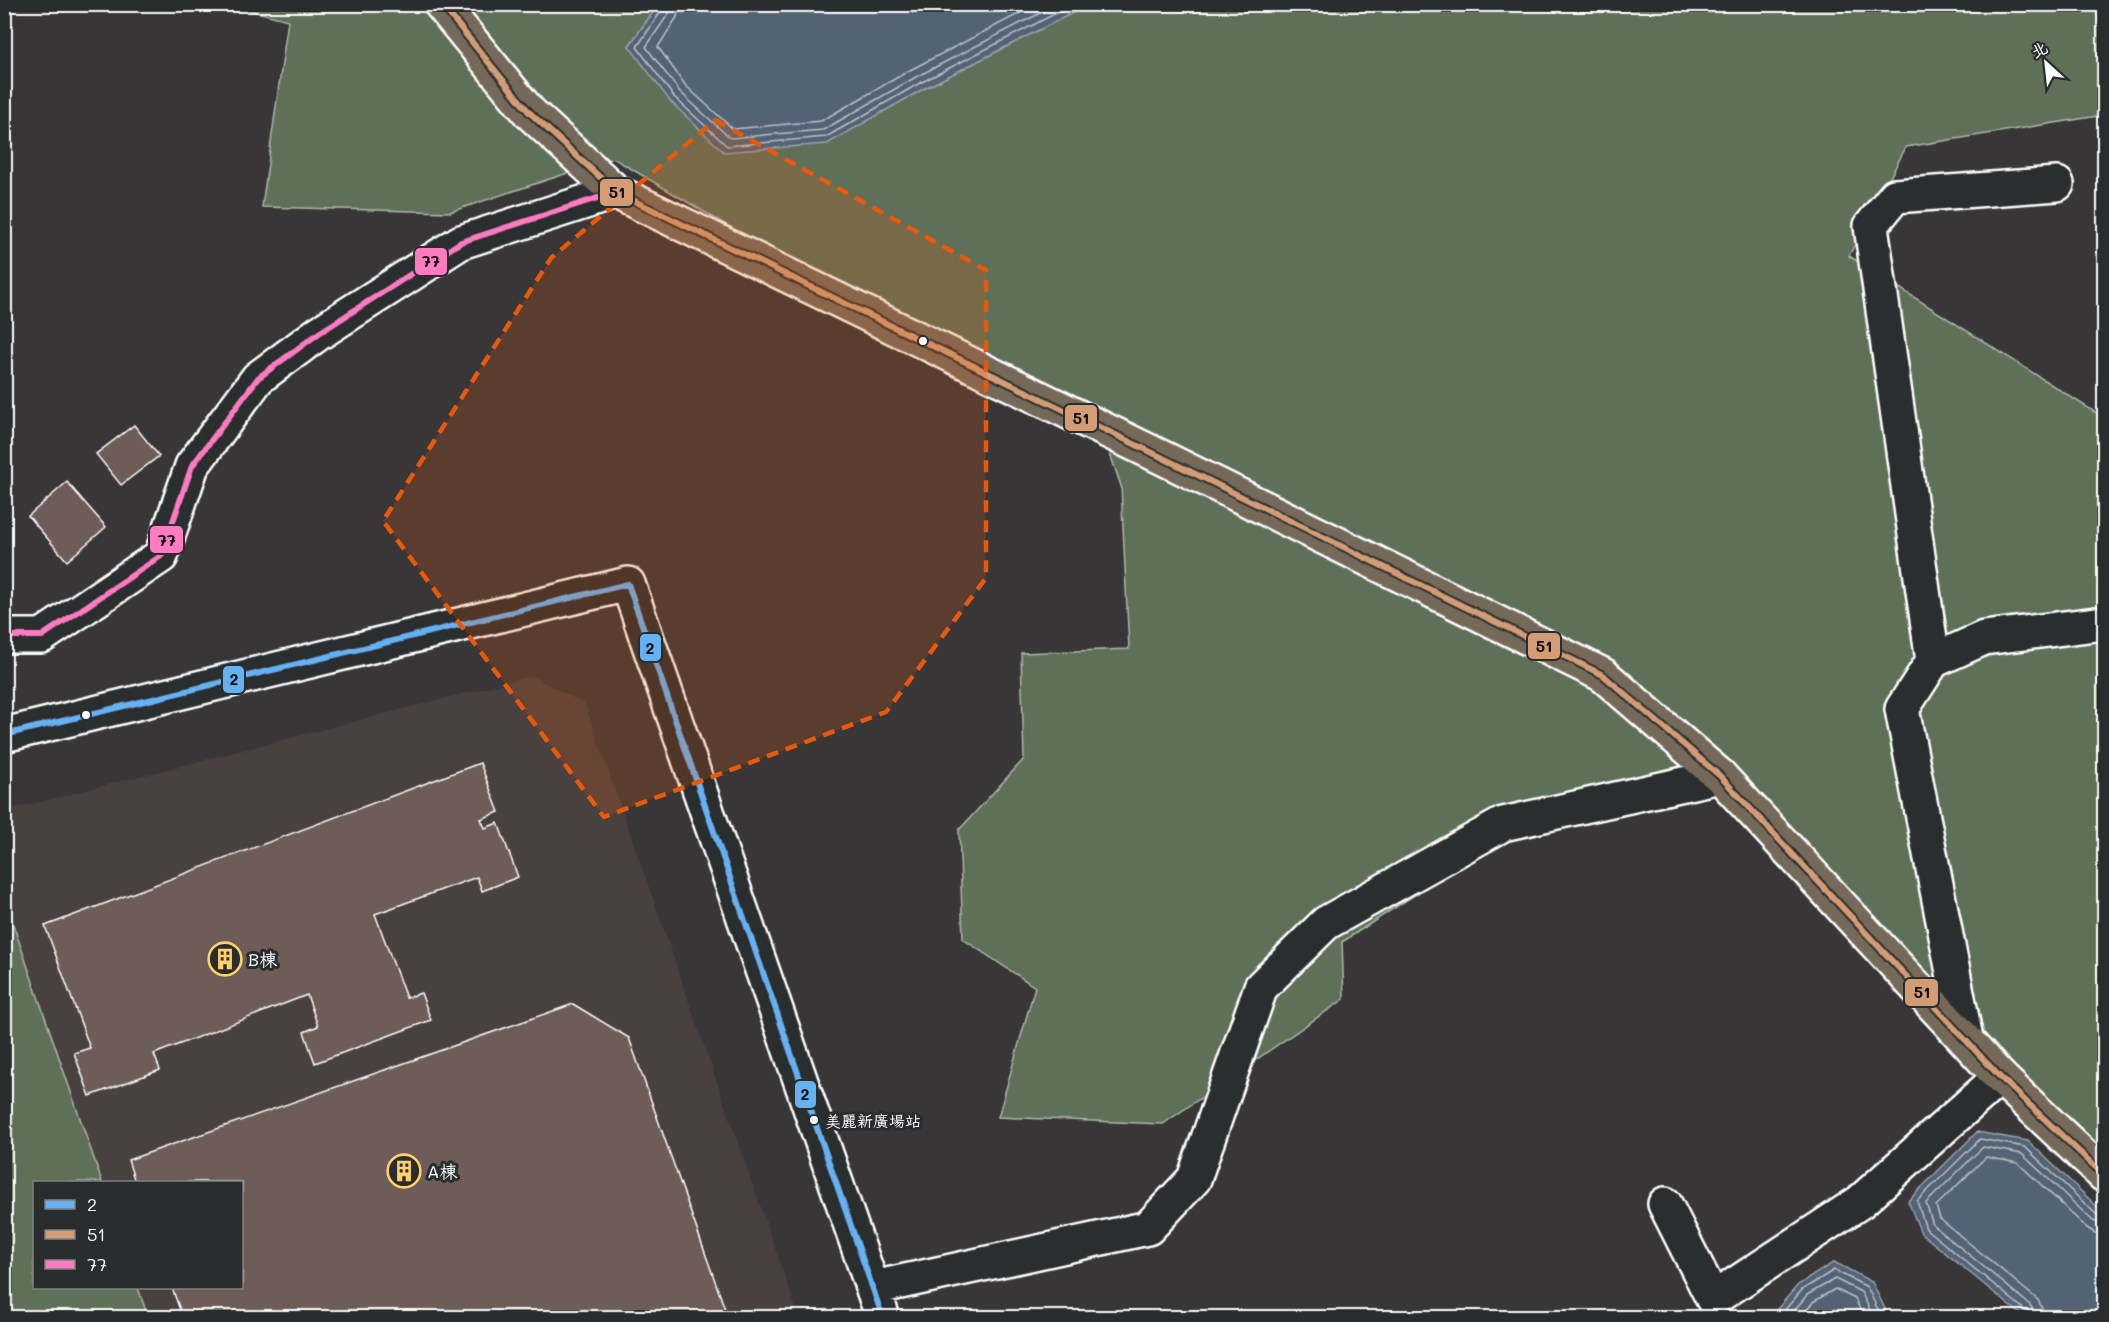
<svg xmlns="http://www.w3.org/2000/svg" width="2109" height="1322" viewBox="0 0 2109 1322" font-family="Mali,'LXGW WenKai TC',sans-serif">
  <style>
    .built { fill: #484141 }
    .green { fill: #5f7059; stroke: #afb8ac; stroke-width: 1.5 }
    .water { fill: #526374; stroke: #97a1ac; stroke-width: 1.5 }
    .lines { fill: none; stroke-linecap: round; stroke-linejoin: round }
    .shore { stroke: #bac1c7; stroke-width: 1.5 }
    .building { fill: #6e5b59; stroke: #fff; stroke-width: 1.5 }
    .minor-casing { stroke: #fff; stroke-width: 38 }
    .major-casing { stroke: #fff; stroke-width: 38 }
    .minor { stroke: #2a2d2e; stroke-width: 33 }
    .major { stroke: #746a5a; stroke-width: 33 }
    .bus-1-casing { stroke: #2a2d2e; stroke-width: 10 }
    .bus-2-casing { stroke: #2a2d2e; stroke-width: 10 }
    .bus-3-casing { stroke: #2a2d2e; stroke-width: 10 }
    .bus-1 { stroke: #66b1f2; stroke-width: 6 }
    .bus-2 { stroke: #d39c74; stroke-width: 6 }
    .bus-3 { stroke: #fe7ac1; stroke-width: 6 }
    .marked { fill: #e8590c; fill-opacity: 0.2; stroke: #e8590c; stroke-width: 4.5; stroke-dasharray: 12 8; stroke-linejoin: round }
    .bus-dot { fill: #fff; stroke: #2a2d2e; stroke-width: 2 }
    .labels { text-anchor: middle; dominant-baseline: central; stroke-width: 6; stroke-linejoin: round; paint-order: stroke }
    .bus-label { font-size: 16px; fill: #fff; stroke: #2a2d2e; text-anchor: start }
    .poi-label { font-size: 18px; fill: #fff; stroke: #2a2d2e; text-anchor: start }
    .line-badge { stroke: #2a2d2e; stroke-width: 2 }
    .pale-badge-label { font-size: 16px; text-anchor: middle; font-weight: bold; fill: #111 }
  </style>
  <rect width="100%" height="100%" fill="#383637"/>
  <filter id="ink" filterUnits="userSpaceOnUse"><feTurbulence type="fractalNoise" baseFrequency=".0167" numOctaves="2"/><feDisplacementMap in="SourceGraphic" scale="12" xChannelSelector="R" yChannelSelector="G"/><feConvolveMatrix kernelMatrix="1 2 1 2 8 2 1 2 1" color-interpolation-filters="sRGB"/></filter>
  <g filter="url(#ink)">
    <path class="built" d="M532,676L585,704L799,1317H148L138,1288H242V1182H102L5,901L4,811Z"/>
    <path class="green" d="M229,5H658L629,46L827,143L923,89L1088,5H2104V115L1906,147L1849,256L2104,418V1190L1710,783L1505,836L1342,942L1344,999L1163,1124L998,1117L1035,987L963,939L959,830L1024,759L1021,653L1129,649L1121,486L1095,410L767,249L613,158L450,212L262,207L288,20Z
      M5,901L102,1182H34V1288H138L148,1317H5Z"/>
    <path class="water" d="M658,5V4L1088,5L923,89L827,144L724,152L670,101L629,46Z
      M1977,1132L2028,1141L2104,1213V1317H2024L1921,1233L1908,1201Z
      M1834,1262L1872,1282L1889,1317H1770L1798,1285Z"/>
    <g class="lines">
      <path class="shore" d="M663,4L662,10L637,47L674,97L727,146L826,137L920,83L1074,4
        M670,4L669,13L646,47L680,92L730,138L823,130L916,77L1058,4
        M679,4L677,17L658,47L686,86L733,129L821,121L912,69L1038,4
        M1778,1318L1802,1290L1834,1270L1867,1287L1882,1318
        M1788,1318L1807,1295L1835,1279L1861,1292L1874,1318
        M1800,1318L1813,1302L1835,1289L1855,1299L1864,1318
        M2027,1318L2025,1310L1926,1229L1917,1201L1980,1139L2025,1147L2098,1216L2104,1217
        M2035,1318L2034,1311L2030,1305L1933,1225L1926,1203L1983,1147L2022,1154L2093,1221L2104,1225
        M2044,1318L2042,1308L2038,1300L1940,1219L1936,1206L1986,1157L2018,1163L2087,1228L2095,1233L2104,1234"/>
    </g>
    <path class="building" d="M134,425L159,456L121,485L96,454Z
      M67,482L106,527L67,561L28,516Z
      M480,763L499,812L481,819L485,828L498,823L518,877L482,891L477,877L375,914L406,998L421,993L431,1020L315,1063L304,1032L318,1026L307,995L154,1054L160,1070L90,1096L74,1053L90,1048L45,926Z
      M573,1004L629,1038L726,1312L737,1318H183L172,1288H242V1182H135L128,1160Z"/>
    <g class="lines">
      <g class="minor-casing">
        <path id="minor" d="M4,636H42L161,556L192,466L258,378L319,333L461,242L616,192
          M1933,661L1871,226L1895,196L2057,184
          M4,735L628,584L883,1318
          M1966,1039L1902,709L1933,661L1984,638L2104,623
          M1665,1204L1713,1299L1860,1202L2000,1077
          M873,1288L1148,1228L1194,1179L1261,987L1326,923L1503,824L1720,776"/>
      </g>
      <g class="major-casing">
        <path id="major" d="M441,4L529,112L616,192L1159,456L1603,675L1720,776L2000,1077L2104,1175"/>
      </g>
      <use href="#minor" class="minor"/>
      <use href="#major" class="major"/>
      <g class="bus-1-casing">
        <path id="bus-1" d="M4,735L628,584L883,1318"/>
      </g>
      <g class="bus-2-casing">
        <path id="bus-2" d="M441,4L529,112L616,192L1159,456L1603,675L1720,776L2000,1077L2104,1175"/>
      </g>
      <g class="bus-3-casing">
        <path id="bus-3" d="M4,636H42L161,556L192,466L258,378L319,333L461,242L616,192"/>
      </g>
      <use href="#bus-1" class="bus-1"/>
      <use href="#bus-2" class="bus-2"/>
      <use href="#bus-3" class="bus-3"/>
    </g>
  </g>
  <path class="marked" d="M715,120L986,270V578L886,712L604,817L383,521L551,258Z"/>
  <defs>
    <g id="building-ring" transform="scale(1.725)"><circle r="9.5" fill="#2a2d2e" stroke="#ffd166" stroke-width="1.5"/><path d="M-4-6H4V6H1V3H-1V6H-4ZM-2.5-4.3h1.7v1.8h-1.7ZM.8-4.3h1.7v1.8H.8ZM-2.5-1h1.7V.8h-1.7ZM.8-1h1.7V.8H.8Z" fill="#ffd166"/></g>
  </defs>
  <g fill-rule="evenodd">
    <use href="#building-ring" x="225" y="959"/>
    <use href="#building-ring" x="404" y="1171"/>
  </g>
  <g class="bus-dot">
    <circle cx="923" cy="341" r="5"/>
    <circle cx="86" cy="715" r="5"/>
    <circle cx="814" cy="1120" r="5"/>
  </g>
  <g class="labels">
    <g class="bus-label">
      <text x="825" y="1120">美麗新廣場站</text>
    </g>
    <g class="poi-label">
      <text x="248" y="959">B棟</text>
      <text x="427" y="1171">A棟</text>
    </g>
  </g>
  <g class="line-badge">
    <rect x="599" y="178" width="35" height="29" rx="6" fill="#d39c74"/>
    <rect x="414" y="247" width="34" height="29" rx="6" fill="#fe7ac1"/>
    <rect x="1064" y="404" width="34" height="28" rx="6" fill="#d39c74"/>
    <rect x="149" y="525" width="35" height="29" rx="6" fill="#fe7ac1"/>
    <rect x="1527" y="632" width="34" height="28" rx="6" fill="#d39c74"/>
    <rect x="639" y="633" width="23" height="29" rx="6" fill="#66b1f2"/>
    <rect x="222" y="665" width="23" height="29" rx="6" fill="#66b1f2"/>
    <rect x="1904" y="978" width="35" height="29" rx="6" fill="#d39c74"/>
    <rect x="794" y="1080" width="23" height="29" rx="6" fill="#66b1f2"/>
  </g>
  <g class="pale-badge-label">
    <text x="617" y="198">51</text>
    <text x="431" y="267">77</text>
    <text x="1081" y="424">51</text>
    <text x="167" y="546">77</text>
    <text x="1544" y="652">51</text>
    <text x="650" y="654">2</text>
    <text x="234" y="685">2</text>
    <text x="1922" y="998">51</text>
    <text x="805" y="1100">2</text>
  </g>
  <rect width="2109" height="1322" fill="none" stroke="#2a2d2e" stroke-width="24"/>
  <rect x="12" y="12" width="2085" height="1298" fill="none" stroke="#fff" stroke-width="2" filter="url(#ink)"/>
  <rect x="33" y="1181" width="210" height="108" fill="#2a2d2e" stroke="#7f8182" stroke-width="1.5"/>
  <rect x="45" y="1200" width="30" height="9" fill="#66b1f2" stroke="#7f8182" stroke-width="1.5"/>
  <text x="87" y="1211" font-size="18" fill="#ffffff">2</text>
  <rect x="45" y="1230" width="30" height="9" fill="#d39c74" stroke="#7f8182" stroke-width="1.5"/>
  <text x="87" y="1241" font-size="18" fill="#ffffff">51</text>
  <rect x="45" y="1260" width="30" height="9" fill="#fe7ac1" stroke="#7f8182" stroke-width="1.5"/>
  <text x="87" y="1271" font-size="18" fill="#ffffff">77</text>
  <g transform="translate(2046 63) rotate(333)" stroke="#2a2d2e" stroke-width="4.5" paint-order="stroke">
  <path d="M0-4.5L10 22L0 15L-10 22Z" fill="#ffffff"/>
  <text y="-9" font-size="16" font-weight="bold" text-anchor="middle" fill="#ffffff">北</text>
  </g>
</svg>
